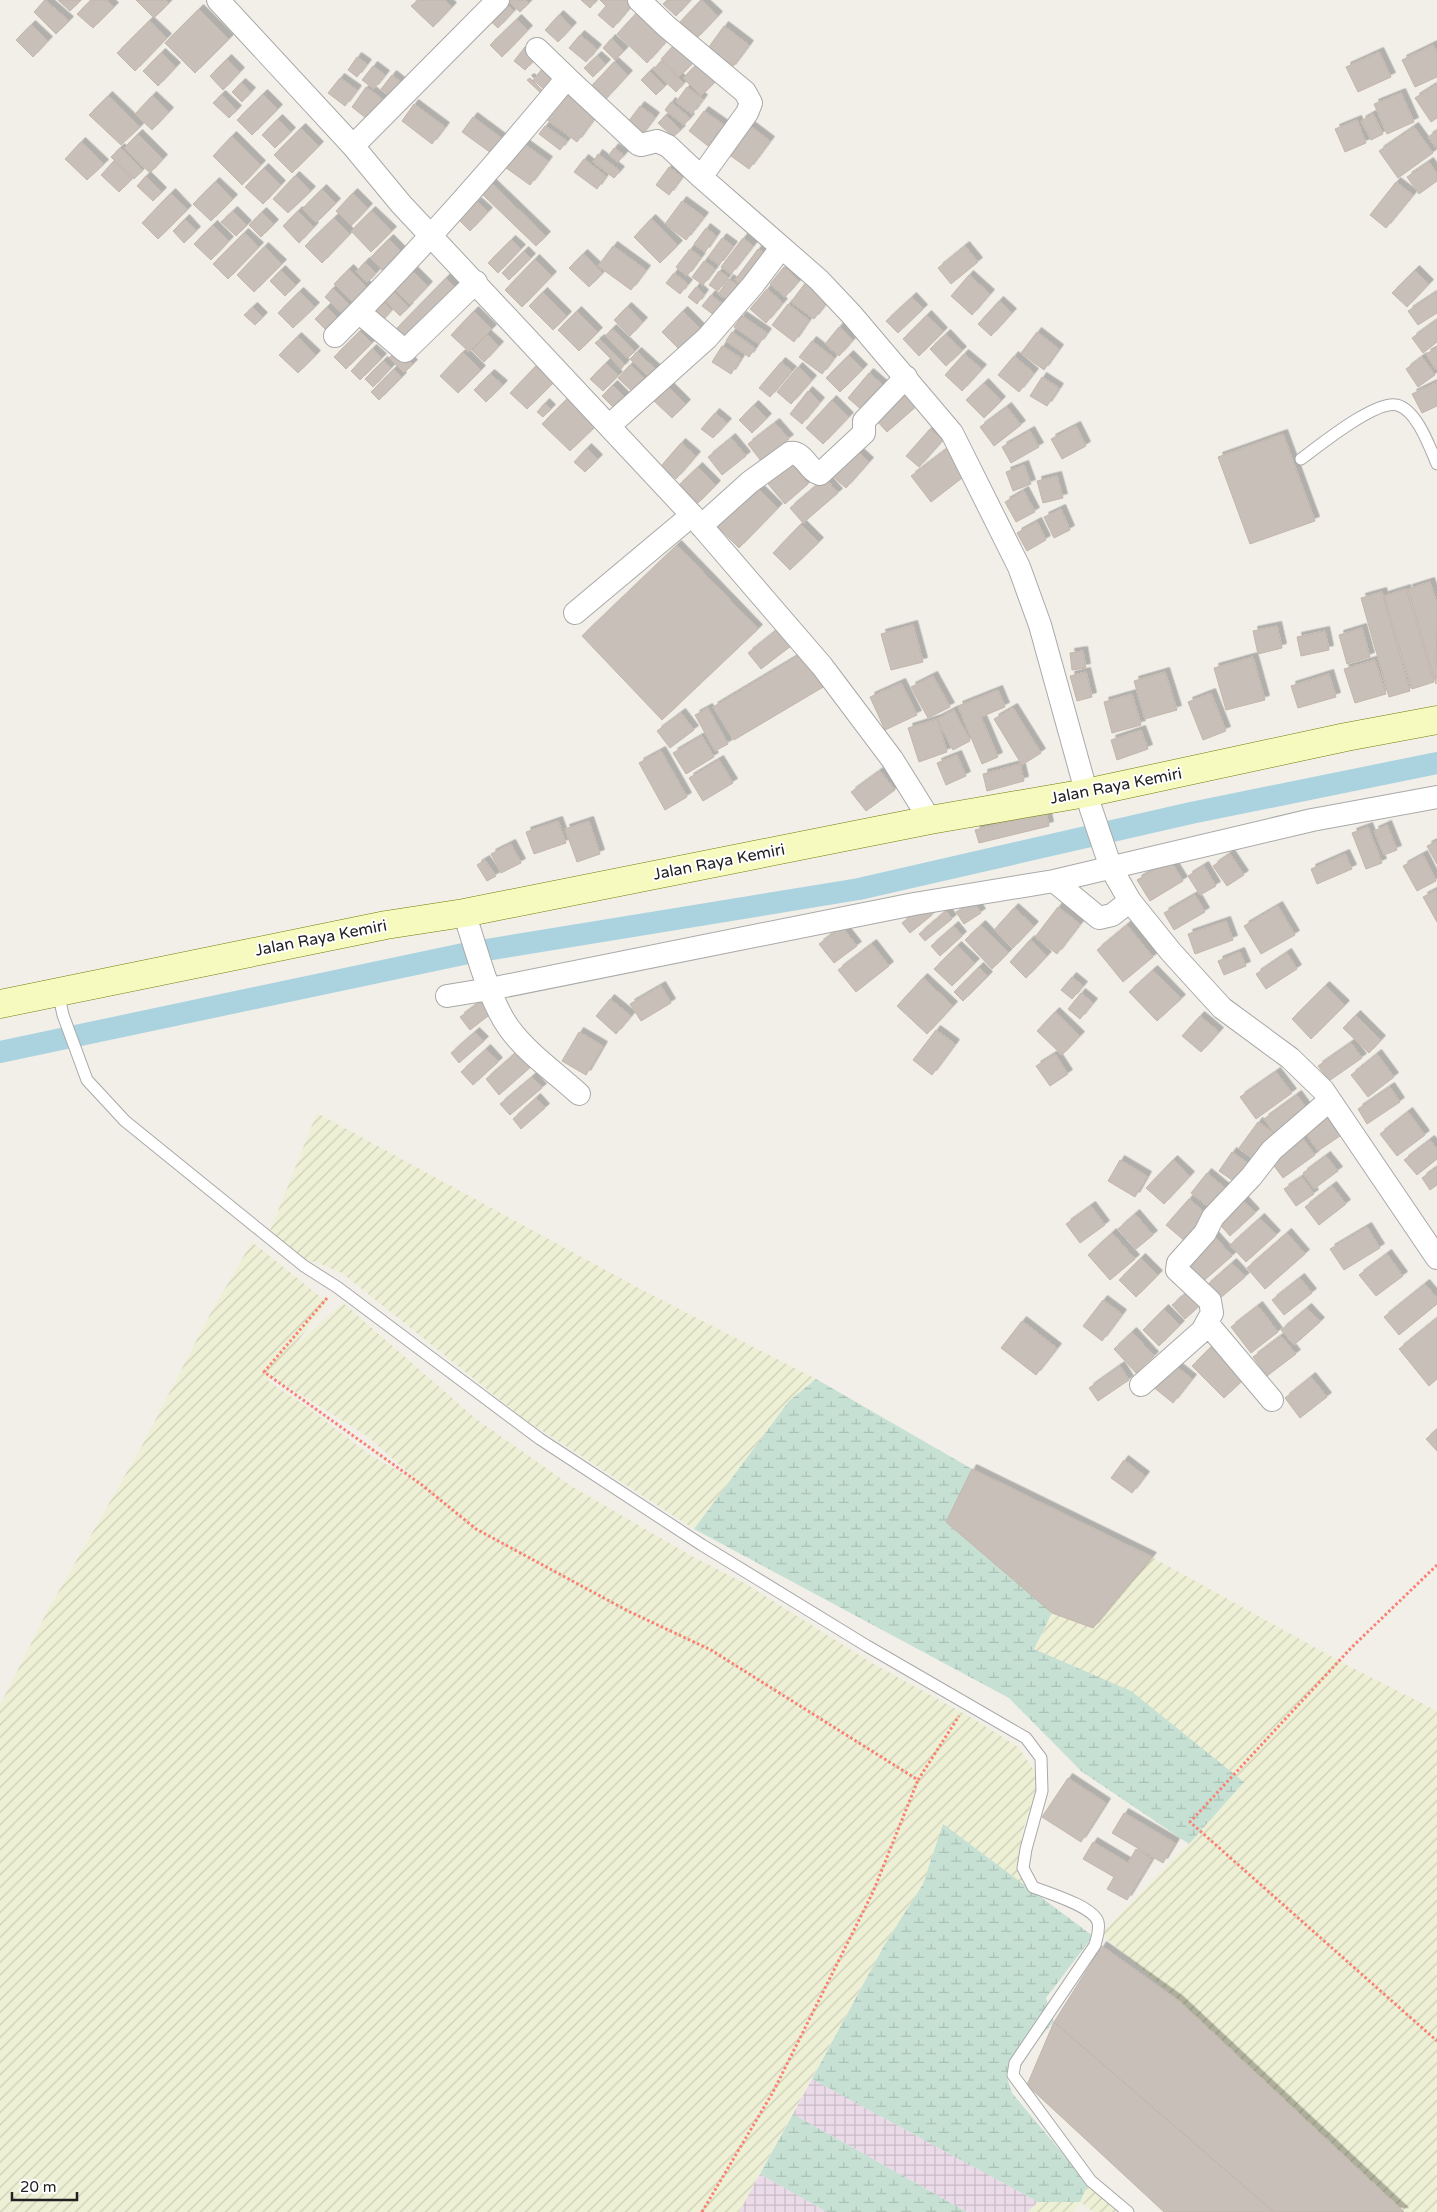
<svg xmlns="http://www.w3.org/2000/svg" width="1437" height="2212" viewBox="0 0 1437 2212" font-family="'Varela Round',sans-serif">
  <style>
    .industrial { fill: url(#industrial-grid) }
    .farmland { fill: url(#farmland-furrows); fill-rule: evenodd }
    .wetland { fill: url(#wetland-marsh) }
    .lines { fill: none; stroke-linecap: round; stroke-linejoin: round }
    .canal { stroke: #aad3df; stroke-width: 22 }
    .building { fill: #c7bfb8; stroke: #c4b6ab; filter: url(#shadow) }
    .service-casing { stroke: #a9a9a9; stroke-width: 13 }
    .minor-casing { stroke: #a9a9a9; stroke-width: 24 }
    .secondary-casing { stroke: #707d05; stroke-width: 29 }
    .path { stroke: #fa8072; stroke-width: 3; stroke-dasharray: 2.5 2.5; stroke-linecap: butt }
    .service { stroke: #fff; stroke-width: 11 }
    .minor { stroke: #fff; stroke-width: 22 }
    .secondary { stroke: #f7fabf; stroke-width: 28 }
    .labels { text-anchor: middle; dominant-baseline: central; stroke-width: 4; stroke-linejoin: round; paint-order: stroke }
    .street-label { font-size: 16px; fill: #222; stroke: #fff }
  </style>
  <defs>
    <pattern id="industrial-grid" width="8" height="8" patternUnits="userSpaceOnUse" patternTransform="scale(1.25)"><rect width="8" height="8" fill="#ebdbe8"/><path d="M0 4h8M4 0v8" fill="none" stroke="#c9bcc7"/></pattern>
    <pattern id="farmland-furrows" width="10" height="10" patternUnits="userSpaceOnUse" patternTransform="scale(1.25)"><rect width="10" height="10" fill="#eef0d5"/><path d="M-1 1l2-2M0 10L10 0M9 11l2-2" fill="none" stroke="#ccceb7"/></pattern>
    <pattern id="wetland-marsh" width="20" height="14" patternUnits="userSpaceOnUse" patternTransform="scale(1.25)"><rect width="20" height="14" fill="#c6e0d4"/><path d="M1 5h8M5 5V1M11 12h8M15 12V8" fill="none" stroke="#aac0b6"/></pattern>
    <filter id="shadow"><feDropShadow dx="4.5" dy="-4.5" stdDeviation="0" flood-color="#0004"/></filter>
  </defs>
  <rect width="100%" height="100%" fill="#f2efe9"/>
  <path class="industrial" d="M812,2079L1038,2202L1028,2212H967L793,2114Z
    M760,2174L827,2212H739Z"/>
  <path class="farmland" d="M317,1113L646,1292L816,1379L789,1401L694,1529L524,1419L342,1273L314,1261L304,1266L268,1236Z
    M252,1242L327,1302L295,1345L343,1303L475,1418L573,1487L688,1554L746,1584L872,1663L972,1718L1018,1747L1040,1779L1021,1835L1023,1857L1030,1876L1026,1886L943,1825L923,1884L885,1944L739,2212H0V1705L48,1610L143,1444L208,1318ZM271,1376L367,1436L420,1483L370,1455L307,1407L268,1381Z
    M1152,1557L1345,1664L1437,1711V2212H1404L1179,2001L1101,1934L1198,1834L1034,1649L1052,1613L1093,1628Z
    M1088,2184L1122,2212H1094L1080,2202L1074,2212H1028L1038,2202H1080Z"/>
  <path class="wetland" d="M816,1379L972,1469L946,1522L1052,1613L1034,1649L1131,1691L1244,1782L1189,1844L1081,1771L1009,1698L694,1529L789,1401Z
    M943,1824L1093,1936L1046,1998L1054,2022L1006,2074L1012,2093L1088,2184L1080,2202H1038L812,2079L885,1944L923,1884Z
    M793,2114L967,2212H827L760,2174Z"/>
  <g class="lines">
    <path class="canal" d="M0,1052L468,953L859,889L1191,813L1437,763"/>
  </g>
  <path class="building" d="M45,0L69,21L56,34L34,12Z
    M58,0H81L70,11Z
    M91,0H106L114,7L93,28L77,14Z
    M136,0H166L169,3L154,18Z
    M418,0H444L452,7L433,27L411,6Z
    M507,0H526L529,3L520,12Z
    M581,0H597L590,8Z
    M600,0H627L632,5L613,28L598,15L606,6Z
    M667,0H691L676,16L663,4Z
    M701,0L718,16L696,39L679,23Z
    M503,1L514,11L498,28L487,18Z
    M641,8L671,36L647,63L617,34Z
    M199,9L229,39L195,73L165,43Z
    M559,15L572,27L558,42L545,30Z
    M517,19L528,30L502,57L490,45Z
    M149,21L167,38L135,71L117,53Z
    M31,25L48,41L33,57L16,40Z
    M724,26L749,45L731,69L706,51Z
    M580,35L597,49L586,62L569,48Z
    M611,39L624,51L615,60L603,48Z
    M676,43L695,61L679,77L661,59Z
    M1433,45L1437,52V77L1415,87L1402,60Z
    M525,47L537,57L525,70L514,61Z
    M1379,52L1391,77L1358,92L1346,67Z
    M161,53L176,67L158,86L143,71Z
    M597,56L606,64L593,77L584,68Z
    M357,57L367,64L357,77L348,70Z
    M227,59L240,72L223,90L210,76Z
    M661,61L684,83L676,92L653,70Z
    M614,62L628,75L600,105L586,92Z
    M698,63L716,81L701,96L683,78Z
    M373,66L385,75L374,89L362,80Z
    M543,68L560,81L550,94L533,80Z
    M650,71L665,86L656,95L641,80Z
    M392,75L402,83L392,98L381,89Z
    M340,78L357,90L345,106L328,93Z
    M530,78L547,95L545,97L527,80Z
    M241,83L251,92L242,102L232,92Z
    M1437,84V118L1431,122L1415,98Z
    M564,86L599,112L577,142L542,116Z
    M366,87L386,102L371,122L352,107Z
    M687,87L703,99L692,114L676,102Z
    M1401,93L1414,122L1387,134L1374,104Z
    M263,94L278,109L252,135L237,120Z
    M221,95L237,110L229,118L213,103Z
    M108,96L140,127L121,145L89,115Z
    M152,96L169,112L152,130L135,114Z
    M671,102L690,118L684,125L665,110Z
    M414,104L445,127L432,144L402,121Z
    M640,106L655,117L640,137L625,126Z
    M704,111L724,125L708,146L689,131Z
    M1373,114L1383,134L1371,140L1361,121Z
    M666,115L681,130L673,137L658,123Z
    M473,117L508,143L498,158L462,132Z
    M278,119L291,132L275,148L262,135Z
    M1357,120L1366,143L1345,152L1335,129Z
    M745,122L770,141L749,169L724,151Z
    M545,126L567,141L560,150L539,134Z
    M1414,127L1433,153L1398,178L1379,151Z
    M301,128L319,146L292,173L274,155Z
    M1437,131V149L1428,137Z
    M138,134L163,159L150,173L124,148Z
    M232,136L261,165L242,185L213,156Z
    M520,141L548,161L530,185L502,165Z
    M81,142L104,164L87,180L65,159Z
    M120,148L143,170L134,179L111,157Z
    M614,148L624,155L618,162L609,155Z
    M598,154L620,171L614,178L593,162Z
    M584,159L606,176L597,189L574,172Z
    M114,161L132,179L119,192L101,175Z
    M1429,162L1437,174V181L1419,194L1407,177Z
    M669,167L682,177L669,195L656,185Z
    M264,168L281,185L263,204L245,187Z
    M146,176L162,192L153,201L137,186Z
    M295,176L311,191L288,213L273,199Z
    M215,182L233,199L211,221L193,204Z
    M1396,182L1413,195L1386,228L1370,215Z
    M491,183L546,236L536,246L481,193Z
    M322,189L336,203L316,223L302,209Z
    M171,193L187,210L158,239L142,223Z
    M353,193L368,208L351,226L336,211Z
    M682,201L704,217L686,240L665,224Z
    M477,202L488,212L470,231L459,220Z
    M233,211L247,225L236,236L221,222Z
    M298,211L314,227L299,243L283,226Z
    M371,211L392,231L371,252L351,231Z
    M262,212L274,224L261,237L249,225Z
    M334,218L350,234L322,263L305,246Z
    M185,219L196,231L184,243L173,231Z
    M651,219L678,245L660,263L634,237Z
    M213,225L229,241L211,260L194,244Z
    M706,228L716,236L705,252L694,244Z
    M244,233L259,247L228,279L213,264Z
    M722,238L733,246L719,265L708,257Z
    M743,238L753,246L731,274L721,267Z
    M389,239L405,255L386,274L370,258Z
    M511,240L521,249L498,273L488,263Z
    M613,246L646,270L631,290L598,266Z
    M965,246L978,262L951,284L938,268Z
    M264,247L282,264L254,292L237,275Z
    M690,249L701,257L687,276L676,267Z
    M758,249L767,255L743,286L735,280Z
    M524,251L531,258L509,280L502,273Z
    M583,254L603,273L589,287L569,268Z
    M535,259L552,276L522,307L505,290Z
    M704,261L715,269L703,285L692,277Z
    M365,262L376,273L367,283L356,272Z
    M784,267L799,281L785,297L770,284Z
    M349,269L371,291L356,306L334,284Z
    M281,270L296,285L285,296L270,281Z
    M1415,270L1429,284L1407,307L1392,293Z
    M413,271L428,286L410,305L394,289Z
    M719,271L728,277L718,291L709,285Z
    M674,273L688,284L680,294L666,283Z
    M969,275L990,294L972,315L951,296Z
    M446,278L459,291L409,340L397,328Z
    M729,279L740,287L729,301L718,294Z
    M806,282L829,300L814,319L791,302Z
    M388,287L409,307L400,316L379,295Z
    M696,287L704,294L697,304L688,297Z
    M333,288L356,311L348,319L325,297Z
    M767,289L783,303L766,323L750,309Z
    M299,292L315,307L293,328L278,313Z
    M543,292L567,316L553,330L529,306Z
    M1437,292V313L1418,325L1408,311Z
    M711,295L724,305L715,316L702,306Z
    M912,297L923,309L898,333L886,321Z
    M382,300L392,310L379,324L368,314Z
    M999,301L1012,313L991,336L978,324Z
    M788,304L809,320L794,342L772,325Z
    M253,307L263,317L255,325L244,315Z
    M327,307L342,322L330,334L315,319Z
    M627,307L643,322L630,336L614,320Z
    M474,311L492,329L469,352L451,335Z
    M577,311L598,332L579,351L558,330Z
    M683,311L705,333L684,354L662,332Z
    M927,315L943,332L919,356L903,339Z
    M742,316L767,333L759,344L734,327Z
    M1437,320V342L1423,353L1412,338Z
    M839,327L853,340L839,356L825,344Z
    M612,329L635,351L628,358L605,336Z
    M360,331L372,343L346,369L334,357Z
    M732,332L755,348L749,357L726,341Z
    M1037,332L1059,349L1044,370L1021,353Z
    M946,334L962,351L946,366L930,349Z
    M487,335L499,346L484,362L472,350Z
    M297,337L316,355L298,373L279,355Z
    M600,339L625,364L621,369L595,343Z
    M812,341L834,358L822,374L799,357Z
    M722,346L741,358L731,374L712,362Z
    M1437,348V369L1436,370L1426,354Z
    M372,349L382,358L360,380L351,371Z
    M398,349L413,364L404,373L389,358Z
    M463,352L481,370L458,393L440,376Z
    M637,352L660,373L652,381L630,359Z
    M964,354L982,369L962,391L945,375Z
    M849,355L863,369L840,392L826,378Z
    M1014,356L1034,373L1019,392L998,375Z
    M1422,357L1435,375L1418,387L1406,369Z
    M383,361L391,368L373,387L365,379Z
    M781,362L792,371L770,397L759,388Z
    M606,363L618,376L603,391L590,379Z
    M630,365L650,384L638,397L618,378Z
    M536,366L553,383L527,409L510,393Z
    M798,367L812,380L791,404L777,392Z
    M394,369L402,377L379,400L371,392Z
    M869,373L884,386L863,411L848,398Z
    M490,374L503,385L486,402L474,390Z
    M1042,377L1059,388L1047,406L1030,396Z
    M1437,382V406L1422,413L1412,394Z
    M984,383L1001,401L984,418L966,400Z
    M666,384L686,404L672,418L652,399Z
    M613,385L631,403L620,414L602,396Z
    M907,390L919,404L887,432L874,418Z
    M808,391L820,402L802,424L790,414Z
    M572,394L600,422L570,451L542,424Z
    M832,400L849,417L823,444L806,428Z
    M545,403L551,409L543,417L537,412Z
    M754,405L767,418L752,433L739,420Z
    M1007,407L1021,425L994,446L980,427Z
    M715,413L727,423L713,438L701,429Z
    M775,423L789,439L761,461L748,444Z
    M1076,426L1086,446L1062,459L1051,439Z
    M930,429L943,440L919,467L906,456Z
    M1030,431L1039,447L1011,463L1002,447Z
    M1283,434L1315,521L1250,544L1218,457Z
    M731,438L746,456L722,475L708,457Z
    M681,443L696,456L676,479L661,466Z
    M587,448L598,459L585,472L574,462Z
    M854,448L869,462L846,488L831,475Z
    M947,449L966,475L931,502L911,476Z
    M792,464L808,484L785,504L768,484Z
    M1024,465L1031,484L1013,491L1006,472Z
    M698,467L716,485L697,504L678,486Z
    M1057,476L1063,498L1043,503L1037,481Z
    M825,478L838,493L803,523L790,508Z
    M757,487L778,508L739,548L718,527Z
    M1024,491L1035,512L1016,522L1005,502Z
    M1061,509L1070,530L1054,538L1044,517Z
    M1037,522L1046,540L1027,551L1017,533Z
    M801,524L819,542L790,570L773,553Z
    M677,545L758,629L662,720L582,636Z
    M1430,582L1437,604L1436,684L1408,589Z
    M1406,589L1434,682L1412,689L1384,596Z
    M1382,592L1410,691L1389,697L1361,598Z
    M913,625L923,662L891,670L881,634Z
    M782,626L795,643L761,669L748,653Z
    M1277,626L1282,648L1258,654L1253,631Z
    M1362,628L1370,657L1347,664L1339,635Z
    M1325,631L1329,650L1301,656L1297,637Z
    M1083,651L1086,668L1072,670L1070,653Z
    M805,652L825,686L734,740L713,707Z
    M1253,657L1265,700L1226,710L1214,668Z
    M1375,660L1386,694L1355,703L1344,669Z
    M1086,672L1092,697L1077,701L1070,676Z
    M1165,672L1177,710L1145,719L1134,681Z
    M1329,674L1336,697L1298,708L1291,686Z
    M933,676L950,707L928,718L911,687Z
    M901,683L917,715L885,730L870,697Z
    M998,690L1005,707L981,717L998,757L982,764L958,706Z
    M1211,693L1226,731L1203,740L1188,702Z
    M1132,694L1141,725L1112,733L1104,702Z
    M708,708L728,744L715,751L695,715Z
    M1013,708L1041,753L1022,765L994,719Z
    M954,710L970,741L953,750L937,719Z
    M681,713L694,730L670,748L657,731Z
    M937,719L947,752L919,762L908,728Z
    M1141,730L1148,749L1117,760L1111,740Z
    M702,736L714,757L686,774L673,753Z
    M661,751L687,797L665,810L639,763Z
    M957,755L966,776L946,785L937,763Z
    M719,760L733,783L703,801L689,778Z
    M1020,764L1024,781L987,791L983,774Z
    M880,771L895,790L866,811L851,792Z
    M1046,812L1049,826L979,843L975,830Z
    M558,821L566,843L534,854L526,832Z
    M589,821L600,854L577,862L565,829Z
    M1387,825L1397,850L1384,855L1374,831Z
    M1368,827L1382,863L1366,869L1352,833Z
    M1437,841V864L1427,846Z
    M511,844L521,863L501,873L491,854Z
    M1230,854L1244,875L1227,886L1213,866Z
    M1345,854L1352,869L1317,884L1311,869Z
    M1423,855L1436,881L1417,891L1403,866Z
    M485,860L496,876L487,881L477,865Z
    M1170,860L1183,881L1150,901L1137,880Z
    M1204,866L1216,886L1200,895L1188,876Z
    M1436,890L1437,892V922L1423,897Z
    M1195,895L1205,912L1174,930L1164,913Z
    M973,901L981,913L964,924L956,912Z
    M924,905L932,915L910,933L902,923Z
    M1278,906L1295,935L1261,954L1244,926Z
    M1058,907L1080,924L1057,954L1035,937Z
    M1014,908L1034,926L1013,948L994,930Z
    M946,911L952,919L925,941L919,934Z
    M1226,921L1233,940L1195,954L1188,934Z
    M981,925L1008,953L992,969L965,940Z
    M1127,925L1153,957L1123,982L1097,950Z
    M954,926L962,936L940,956L931,946Z
    M842,927L857,946L834,963L819,944Z
    M1030,940L1047,956L1026,978L1010,962Z
    M872,944L889,966L856,992L838,970Z
    M957,946L975,963L952,986L934,969Z
    M1240,952L1246,966L1224,975L1218,961Z
    M1287,953L1297,969L1266,989L1256,974Z
    M979,967L988,976L963,1001L954,992Z
    M1153,970L1181,999L1157,1021L1129,992Z
    M1072,977L1083,986L1072,999L1061,990Z
    M923,978L953,1006L927,1034L897,1006Z
    M661,986L671,1003L641,1021L630,1004Z
    M1325,986L1345,1005L1311,1039L1292,1019Z
    M1081,993L1093,1003L1080,1019L1068,1009Z
    M610,999L631,1016L616,1034L596,1016Z
    M483,1000L492,1013L470,1030L460,1017Z
    M1055,1012L1080,1036L1062,1055L1037,1031Z
    M1356,1015L1381,1040L1369,1053L1343,1028Z
    M1200,1016L1219,1032L1201,1052L1182,1036Z
    M936,1030L955,1044L932,1075L913,1060Z
    M475,1032L484,1041L459,1063L451,1053Z
    M579,1032L603,1046L586,1075L562,1061Z
    M1351,1043L1362,1058L1329,1081L1318,1066Z
    M486,1049L498,1062L473,1085L461,1072Z
    M519,1050L533,1065L499,1095L486,1079Z
    M1055,1054L1068,1074L1050,1086L1036,1066Z
    M1377,1054L1394,1077L1368,1097L1351,1075Z
    M1276,1072L1292,1093L1256,1119L1240,1097Z
    M532,1077L542,1088L510,1115L500,1104Z
    M1390,1087L1400,1102L1367,1124L1358,1109Z
    M1297,1095L1307,1109L1274,1133L1264,1119Z
    M536,1098L545,1108L521,1129L513,1119Z
    M1408,1112L1425,1135L1397,1156L1380,1134Z
    M1326,1116L1340,1136L1318,1151L1304,1131Z
    M1258,1122L1274,1133L1255,1160L1239,1148Z
    M1301,1136L1315,1155L1283,1178L1269,1159Z
    M1430,1140L1437,1149V1159L1417,1175L1404,1160Z
    M1232,1152L1252,1166L1239,1185L1219,1171Z
    M1326,1156L1338,1171L1314,1189L1303,1173Z
    M1120,1160L1147,1176L1135,1197L1108,1181Z
    M1173,1160L1190,1176L1164,1204L1146,1188Z
    M1437,1167V1185L1430,1190L1422,1178Z
    M1207,1173L1230,1192L1214,1211L1191,1193Z
    M1302,1177L1314,1194L1296,1206L1284,1189Z
    M1332,1186L1346,1204L1319,1225L1305,1207Z
    M1240,1197L1255,1213L1230,1236L1215,1219Z
    M1189,1199L1210,1217L1187,1243L1166,1225Z
    M1091,1206L1105,1225L1080,1243L1066,1224Z
    M1135,1214L1153,1235L1136,1249L1118,1229Z
    M1260,1218L1276,1235L1246,1262L1230,1245Z
    M1367,1227L1380,1248L1344,1270L1330,1249Z
    M1112,1233L1135,1259L1110,1280L1088,1255Z
    M1287,1233L1305,1254L1265,1289L1247,1268Z
    M1214,1236L1232,1256L1200,1284L1183,1264Z
    M1387,1254L1403,1276L1376,1296L1359,1275Z
    M1141,1258L1158,1275L1136,1297L1119,1280Z
    M1232,1263L1245,1277L1218,1300L1206,1286Z
    M1300,1278L1312,1293L1284,1315L1272,1300Z
    M1425,1284L1437,1298V1304L1399,1335L1384,1317Z
    M1192,1288L1205,1301L1185,1319L1172,1305Z
    M1103,1300L1122,1314L1102,1341L1083,1326Z
    M1258,1306L1278,1332L1251,1353L1231,1327Z
    M1307,1308L1320,1322L1294,1345L1281,1330Z
    M1164,1309L1180,1325L1159,1346L1143,1330Z
    M1437,1318V1379L1429,1386L1399,1349Z
    M1022,1321L1057,1348L1036,1375L1001,1348Z
    M1132,1332L1154,1356L1136,1373L1114,1349Z
    M1281,1336L1296,1354L1267,1376L1253,1357Z
    M1211,1347L1244,1379L1224,1398L1192,1366Z
    M1172,1363L1192,1379L1173,1403L1152,1386Z
    M1120,1366L1129,1380L1098,1401L1089,1388Z
    M1311,1377L1327,1397L1300,1418L1285,1398Z
    M1437,1429V1451L1426,1439Z
    M1124,1460L1145,1476L1132,1493L1111,1478Z
    M972,1469L1152,1557L1093,1628L1052,1613L946,1522Z
    M1068,1778L1106,1803L1081,1842L1042,1817Z
    M1124,1813L1175,1843L1163,1863L1112,1833Z
    M1093,1842L1128,1863L1136,1849L1152,1859L1127,1900L1107,1889L1114,1877L1083,1859Z
    M1102,1946L1179,2001L1404,2212H1274L1054,2022Z
    M1054,2022L1274,2212H1164L1027,2085Z"/>
  <g class="lines">
    <g class="service-casing">
      <path id="service" d="M1301,459C1319,446 1375,400 1397,405C1417,410 1430,448 1437,464
        M58,992L63,1015L87,1080L125,1121L304,1266L337,1287L540,1439L702,1545L867,1646L1026,1738L1041,1758L1042,1791L1026,1849L1023,1868L1033,1887C1048,1893 1093,1906 1098,1922C1100,1930 1097,1937 1095,1945L1015,2063L1013,2075L1091,2181L1128,2212"/>
    </g>
    <g class="minor-casing">
      <path id="minor" d="M218,0L353,146L401,204L692,515L822,666L892,759L930,820
        M639,0L666,26L745,92L751,103L747,113L701,177
        M537,49L567,78
        M353,146L498,0
        M359,312L405,351L476,282
        M335,336C417,254 493,168 567,78L638,144L641,145L657,141L668,146L701,177L819,280L852,315L952,433L1019,567L1040,625L1091,809L1111,868L1130,901L1171,952L1222,1008L1290,1058L1323,1090L1437,1258
        M610,425L707,338L753,285L781,248
        M701,526L750,482L790,453C804,451 808,471 820,474L864,433V421L906,377
        M575,613L692,515
        M1054,881L1099,918L1112,915L1130,901
        M464,913C476,947 488,999 509,1028C527,1053 556,1073 579,1094
        M447,996L490,989L914,904L1054,881L1312,820L1437,797
        M1207,1323L1272,1400
        M1141,1385L1202,1331L1212,1313L1210,1301L1177,1270L1178,1263L1205,1233L1213,1217L1251,1177L1272,1150L1330,1100"/>
    </g>
    <g class="secondary-casing">
      <path id="secondary" d="M0,1004L386,925L464,913L930,820L1086,793L1346,737L1437,720"/>
    </g>
    <path class="path" d="M327,1298L264,1372L422,1485L476,1529L628,1611L711,1650L918,1780L959,1716
      M1437,1565L1351,1648L1190,1822L1437,2041
      M702,2212L773,2092L873,1892L918,1780"/>
    <use href="#service" class="service"/>
    <use href="#minor" class="minor"/>
    <use href="#secondary" class="secondary"/>
  </g>
  <g class="labels">
    <g class="street-label">
      <text transform="translate(1116 786) rotate(-11)">Jalan Raya Kemiri</text>
      <text transform="translate(719 862) rotate(-11)">Jalan Raya Kemiri</text>
      <text transform="translate(321 938) rotate(-11)">Jalan Raya Kemiri</text>
    </g>
  </g>
  <path d="M12 2192v8h65v-8" fill="none" stroke="#222222" stroke-width="2.5"/>
  <text x="20" y="2192" font-size="15" fill="#222222" stroke="#ffffff" stroke-width="4" paint-order="stroke">20 m</text>
</svg>
